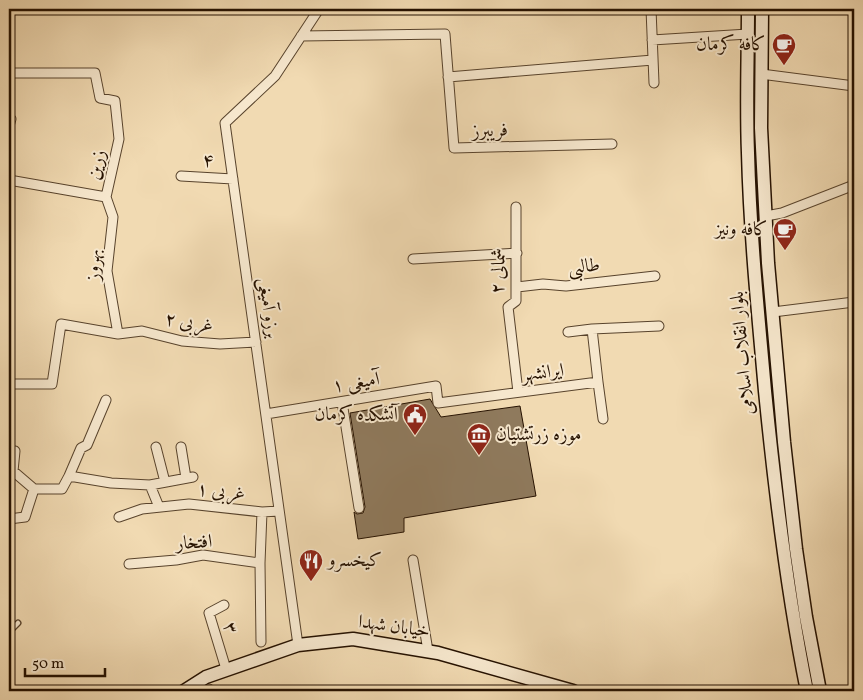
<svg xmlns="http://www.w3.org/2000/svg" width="863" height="700" viewBox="0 0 863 700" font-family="Vollkorn,Amiri,serif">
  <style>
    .building { fill: #8f7a5d; stroke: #251100 }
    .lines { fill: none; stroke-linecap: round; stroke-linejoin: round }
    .service-casing { stroke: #58432c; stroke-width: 7 }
    .minor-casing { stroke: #58432c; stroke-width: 11 }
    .secondary-casing { stroke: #251100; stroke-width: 15 }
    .service { stroke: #f6e7cd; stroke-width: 4.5 }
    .minor { stroke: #f6e7cd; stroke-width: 9 }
    .secondary { stroke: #f6e7cd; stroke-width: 12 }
    .labels { text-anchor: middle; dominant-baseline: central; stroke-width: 4; stroke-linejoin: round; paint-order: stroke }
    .poi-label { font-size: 19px; fill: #251100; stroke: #f6e7cd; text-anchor: end }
    .street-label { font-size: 19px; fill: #251100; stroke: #f6e7cd }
  </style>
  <rect width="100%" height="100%" fill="#f1dab2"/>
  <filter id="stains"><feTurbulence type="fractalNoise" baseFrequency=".004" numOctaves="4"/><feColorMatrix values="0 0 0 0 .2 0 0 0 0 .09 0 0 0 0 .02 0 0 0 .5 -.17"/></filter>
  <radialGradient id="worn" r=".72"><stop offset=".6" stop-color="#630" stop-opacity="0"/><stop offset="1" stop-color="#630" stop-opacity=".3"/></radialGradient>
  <path class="building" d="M430,399L441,417L520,406L536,496L404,518V532L358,539L354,512L357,514L363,513L365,507L350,413Z"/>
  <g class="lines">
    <g class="service-casing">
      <path id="service" d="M9,632L18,623"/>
    </g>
    <g class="minor-casing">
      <path id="minor" d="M651,9L654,83
        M301,36L445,34L454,148L612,144
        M652,40L748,34
        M9,73H95L100,98L115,101L119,139L106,197
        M761,74L854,86
        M448,77L653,60
        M9,126L11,119
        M181,176L233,179
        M9,180L106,197
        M106,197L113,217L107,271L118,334
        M516,207V301L508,307L518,392
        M766,216L782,213L854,185
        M413,259L517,253
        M517,287L543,284L566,286L655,276
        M773,312L854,302
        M568,332L592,329L659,326
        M598,382L603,419
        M9,388V384H52L61,324L118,334L142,331L182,341L220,344L256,342
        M342,402L359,508
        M266,414L436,386L438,403L598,382L592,329
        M156,447L165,482
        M181,447L186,478
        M15,451L13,471L34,489
        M69,476L81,448L87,445L106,400
        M150,485L159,507
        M119,517L142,509L189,504L262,512L279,511
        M9,519L25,517L34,489H62L69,476L111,483L150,485L193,477
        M413,560L428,651
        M129,564L176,560L203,555L260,563
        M224,605L209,613L226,669
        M261,642L260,563L262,512
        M298,645L225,123L275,76L319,9
        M209,689L211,691"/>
    </g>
    <g class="secondary-casing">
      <path id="secondary" d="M748,9C748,57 746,105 748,153C750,232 758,312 765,391C775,492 787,592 807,691
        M762,9L761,128L768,263L784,442L796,549L806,617L820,691
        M184,691L206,677L298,645L353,639L438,653L573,691"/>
    </g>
    <use href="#service" class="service"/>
    <use href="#minor" class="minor"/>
    <use href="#secondary" class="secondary"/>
  </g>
  <defs>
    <g id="cafe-pin" transform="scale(1.25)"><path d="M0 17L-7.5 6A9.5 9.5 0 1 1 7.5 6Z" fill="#8f2418" stroke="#f6e7cd"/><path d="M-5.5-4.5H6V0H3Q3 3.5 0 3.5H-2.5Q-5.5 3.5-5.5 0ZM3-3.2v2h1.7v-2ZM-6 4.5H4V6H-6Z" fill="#fff"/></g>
    <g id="civic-pin" transform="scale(1.25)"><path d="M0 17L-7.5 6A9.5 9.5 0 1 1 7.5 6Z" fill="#8f2418" stroke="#f6e7cd"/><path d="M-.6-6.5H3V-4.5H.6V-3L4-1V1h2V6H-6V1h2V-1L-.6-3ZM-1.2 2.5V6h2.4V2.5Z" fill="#fff"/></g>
    <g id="museum-pin" transform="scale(1.25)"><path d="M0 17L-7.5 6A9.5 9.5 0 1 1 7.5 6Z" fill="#8f2418" stroke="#f6e7cd"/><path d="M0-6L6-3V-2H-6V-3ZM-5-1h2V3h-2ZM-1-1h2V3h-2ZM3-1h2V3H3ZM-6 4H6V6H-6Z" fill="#fff"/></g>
    <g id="restaurant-pin" transform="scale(1.25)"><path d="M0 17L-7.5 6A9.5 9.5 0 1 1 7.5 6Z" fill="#8f2418" stroke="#f6e7cd"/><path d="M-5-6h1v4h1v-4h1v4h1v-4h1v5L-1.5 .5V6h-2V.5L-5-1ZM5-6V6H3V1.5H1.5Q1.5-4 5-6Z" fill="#fff"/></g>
  </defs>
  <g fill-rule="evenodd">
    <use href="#cafe-pin" x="784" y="45"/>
    <use href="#cafe-pin" x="785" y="230"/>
    <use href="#civic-pin" x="415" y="415"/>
    <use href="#museum-pin" x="479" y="435"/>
    <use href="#restaurant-pin" x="311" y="561"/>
  </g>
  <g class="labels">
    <g class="poi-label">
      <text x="766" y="45">کافه کرمان</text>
      <text x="768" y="230">کافه ونیز</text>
      <text x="398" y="415">آتشکده کرمان</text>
      <text x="496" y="435" text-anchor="start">موزه زرتشتیان</text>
      <text x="328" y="561" text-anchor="start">کیخسرو</text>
    </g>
    <g class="street-label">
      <text transform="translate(490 131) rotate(-2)">فریبرز</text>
      <text transform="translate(208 161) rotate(2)">۴</text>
      <text transform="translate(97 165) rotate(-78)">زرین</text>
      <text transform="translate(94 265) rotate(-90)">بهروز</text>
      <text transform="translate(584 267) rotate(-6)">طالبی</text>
      <text transform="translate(499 271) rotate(-87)">۲ شمالی</text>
      <text transform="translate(268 308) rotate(82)">برزو آمیغی</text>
      <text transform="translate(189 323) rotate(9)">۲ غربی</text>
      <text transform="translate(743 353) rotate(-95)">بلوار انقلاب اسلامی</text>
      <text transform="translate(543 373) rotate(-7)">ایرانشهر</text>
      <text transform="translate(356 383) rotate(-9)">آمیغی ۱</text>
      <text transform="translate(221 492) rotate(6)">۱ غربی</text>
      <text transform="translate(194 543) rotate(-4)">افتخار</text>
      <text transform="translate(394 627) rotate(8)">خیابان شهدا</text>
      <text transform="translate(230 628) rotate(73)">۳</text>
    </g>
  </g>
  <rect width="863" height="700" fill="none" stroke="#f1dab2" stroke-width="30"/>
  <rect x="10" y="10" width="843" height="680" fill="none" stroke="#251100" stroke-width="2.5"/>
  <rect x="15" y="15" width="833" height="670" fill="none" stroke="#251100"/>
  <path d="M25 668v8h80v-8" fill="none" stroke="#251100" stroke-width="2.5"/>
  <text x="32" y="668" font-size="15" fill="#251100" stroke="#f6e7cd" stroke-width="4" paint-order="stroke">50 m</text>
  <rect width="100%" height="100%" filter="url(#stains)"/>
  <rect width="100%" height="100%" fill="url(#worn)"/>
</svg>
